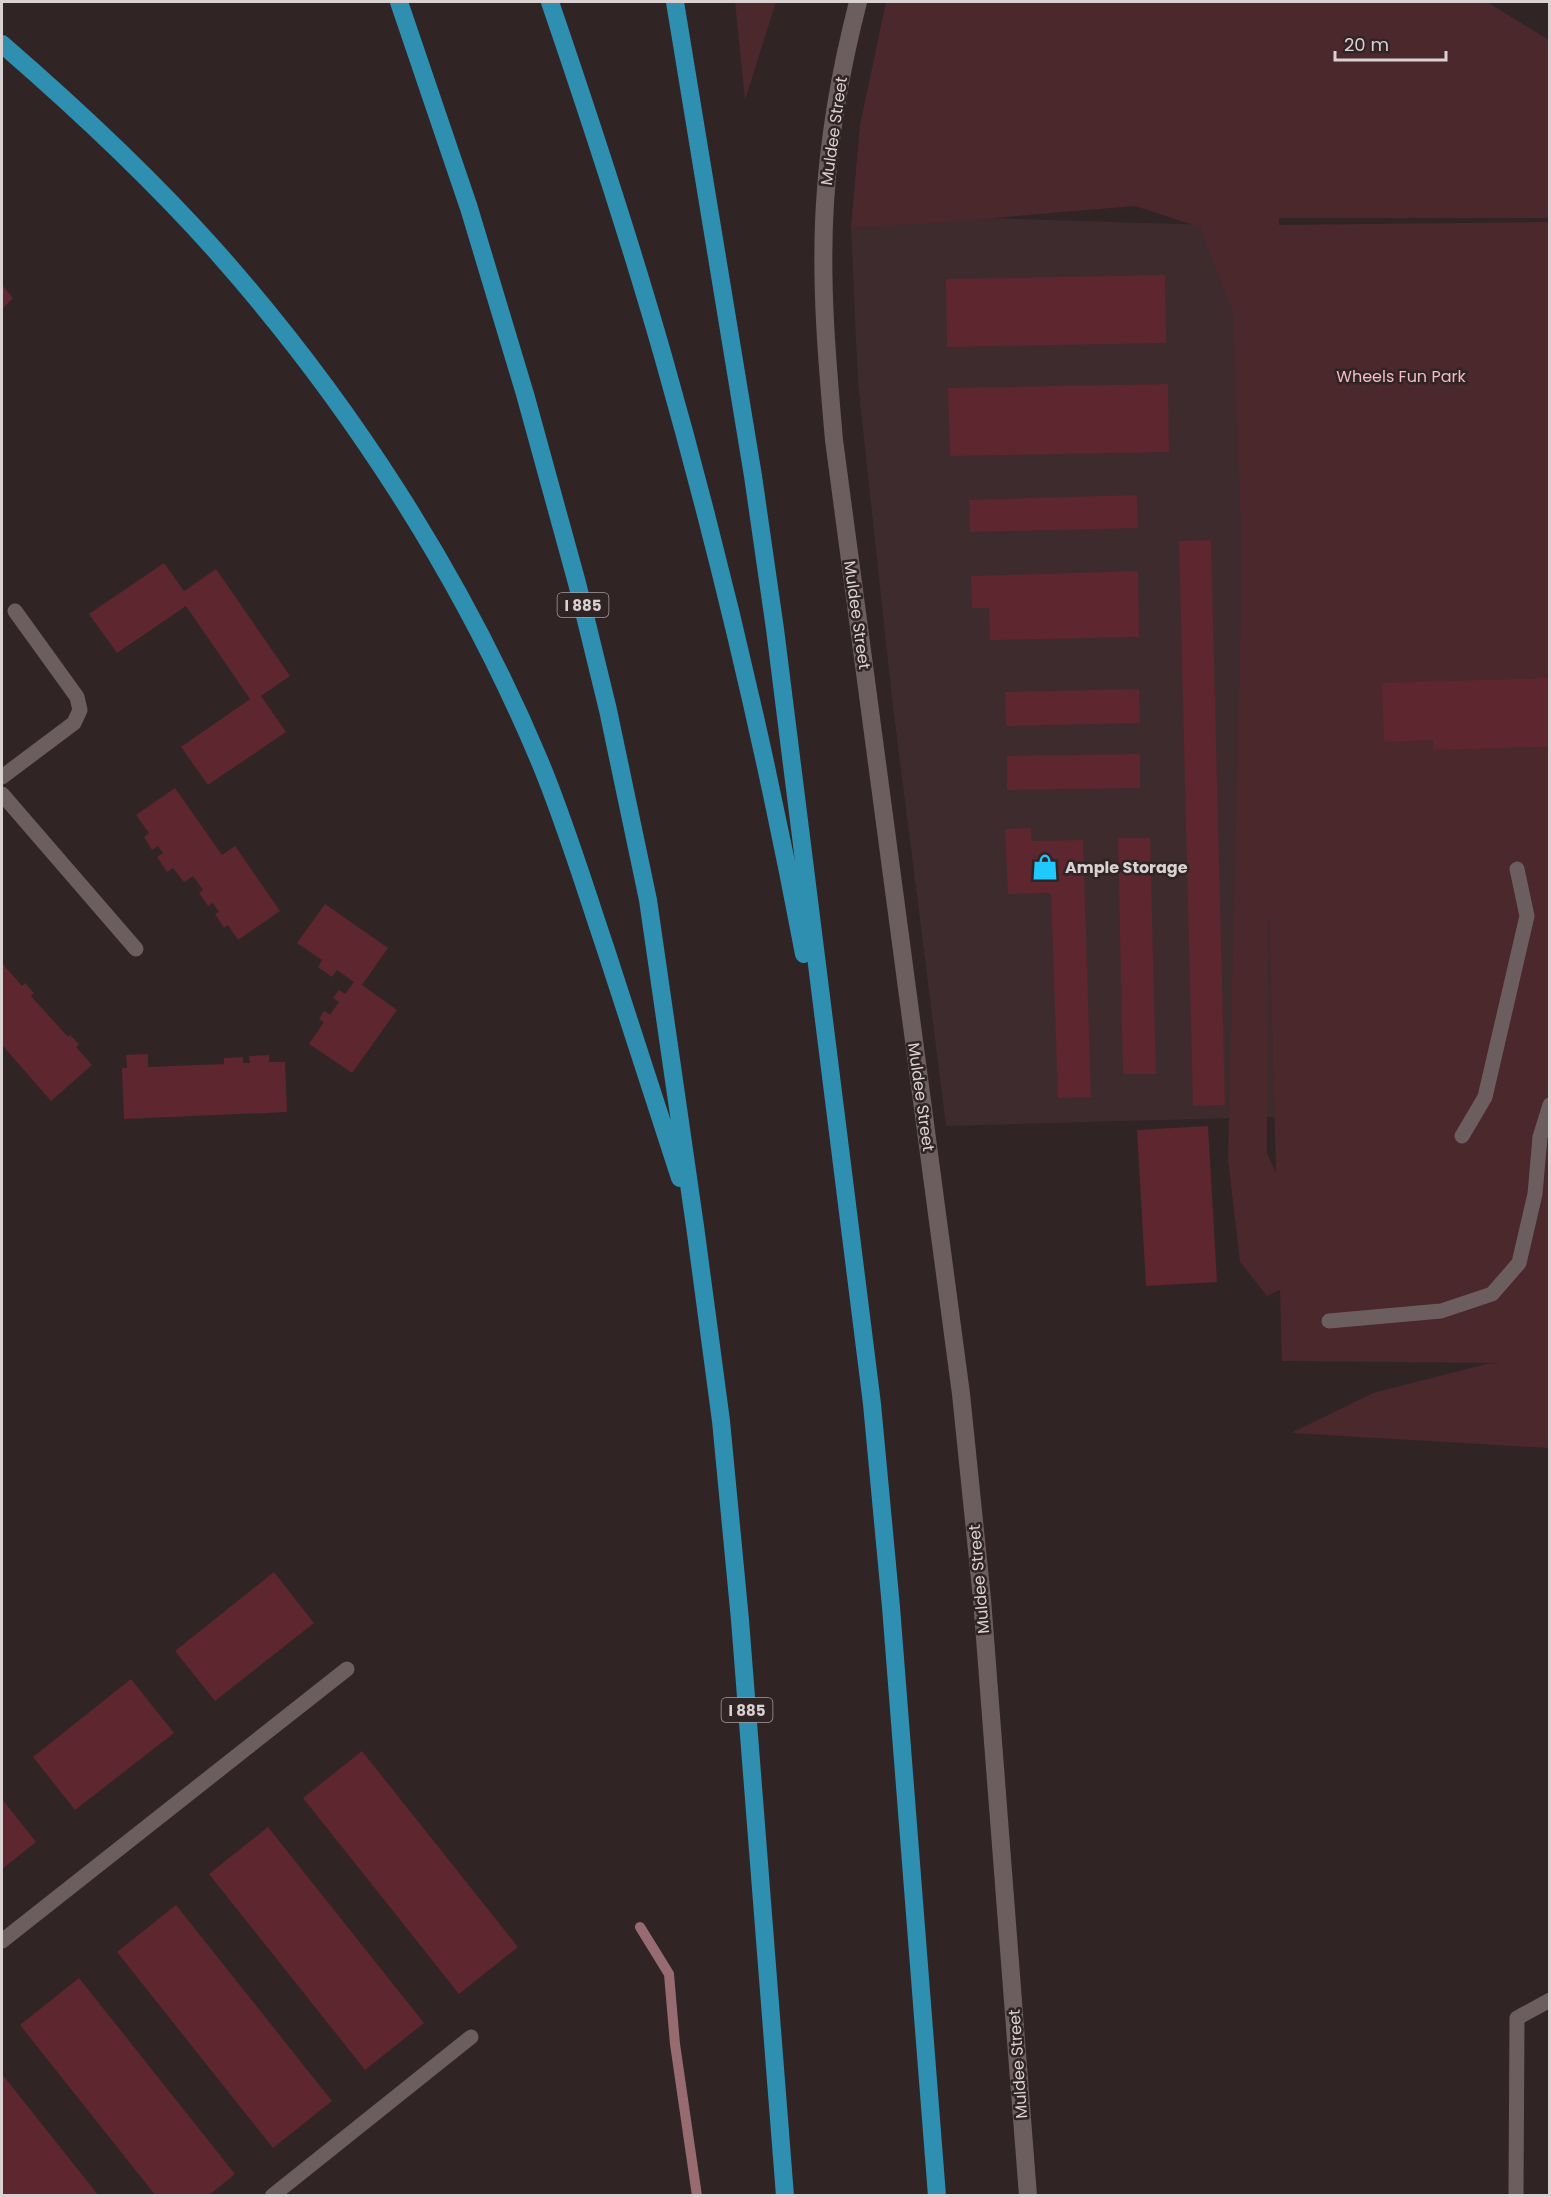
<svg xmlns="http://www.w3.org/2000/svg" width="1551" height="2197" viewBox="0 0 1551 2197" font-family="Poppins,sans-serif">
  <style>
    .built { fill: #3e2b2d }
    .green { fill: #4a282c; fill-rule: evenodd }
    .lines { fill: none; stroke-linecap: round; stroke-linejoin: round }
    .stream { stroke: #976b70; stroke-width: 10 }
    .building { fill: #5e262e }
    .lane { stroke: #6c5e5f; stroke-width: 15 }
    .secondary { stroke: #6c5e5f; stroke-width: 18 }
    .highway { stroke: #2e8fb1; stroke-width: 18 }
    .labels { text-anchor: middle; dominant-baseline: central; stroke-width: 5; stroke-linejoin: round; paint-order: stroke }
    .shield { fill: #302425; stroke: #a79d9e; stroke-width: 1.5 }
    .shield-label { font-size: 15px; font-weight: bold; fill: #dad1d2 }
    .street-label { font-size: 16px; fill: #dad1d2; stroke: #302425 }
    .park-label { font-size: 16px; fill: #f6bcc1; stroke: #302425 }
    .poi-label { font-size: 16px; font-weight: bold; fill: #dad1d2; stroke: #302425; text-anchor: start }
  </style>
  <rect width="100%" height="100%" fill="#302425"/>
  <path class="built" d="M954,217L1247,226L1275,1117L946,1126L892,698L858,383L851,227Z"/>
  <path class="green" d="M735,2H776L745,100Z
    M886,2H1487L1549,40V218H1279V225L1549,222V1448L1291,1433L1373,1393L1486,1364L1501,1363L1282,1361L1280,1290L1267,1296L1240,1262L1228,1159L1242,561L1233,314L1200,227L1135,206L922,224L851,227L860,125ZM1268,919H1269L1276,1173L1267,1153Z"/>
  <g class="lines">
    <path class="stream" d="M640,1927L669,1974L675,2044L697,2196"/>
  </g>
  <path class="building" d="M1165,275L1166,343L947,347L946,279Z
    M2,285L13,298L2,309Z
    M1168,384L1169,452L950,456L948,388Z
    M1137,495L1138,528L970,532L969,500Z
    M1211,540L1225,1105L1193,1106L1179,541Z
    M164,563L184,591L216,569L290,676L261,696L286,732L208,785L181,747L250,699L186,606L117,653L89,614Z
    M1138,571L1139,637L990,640L989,608H972L971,576Z
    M1550,678V747L1433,750V740L1384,742L1382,683Z
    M1139,689L1140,723L1006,726L1005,692Z
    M1140,754V788L1007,790V756Z
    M175,788L222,855L235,846L280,911L238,940L228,925L224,928L215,914L219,912L213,903L208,906L199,893L203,890L193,876L184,882L173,868L167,872L157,857L163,853L158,846L152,850L144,837L149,833L136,815Z
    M1031,828V841L1083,840L1091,1097L1058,1098L1051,893L1008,894L1005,829Z
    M1118,838H1150L1156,1074H1123Z
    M325,904L388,948L362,985L397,1010L352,1073L309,1044L324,1022L319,1019L324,1011L330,1015L339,1002L333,998L339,990L345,994L354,982L337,970L332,977L318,967L322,960L297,943Z
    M2,963L22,986L25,983L34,993L31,996L68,1037L70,1035L79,1044L76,1047L92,1065L51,1101L2,1045Z
    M148,1054V1067L224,1064V1058L243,1057V1063H250L249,1056L269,1055V1062H285L287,1112L124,1119L122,1068H127L126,1055Z
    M1208,1126L1217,1282L1146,1286L1137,1130Z
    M274,1572L314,1623L215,1701L175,1651Z
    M131,1679L174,1733L75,1810L33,1757Z
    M362,1751L518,1947L459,1994L303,1798Z
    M2,1799L36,1842L2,1869Z
    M268,1827L424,2023L365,2070L209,1874Z
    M176,1905L332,2101L273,2148L117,1952Z
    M79,1978L235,2174L208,2196H156L20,2025Z
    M2,2074L99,2196H3Z"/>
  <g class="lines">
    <path class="lane" d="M2,777L74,723L80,710L77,697L15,611
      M2,794L136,949
      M1462,1136L1485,1097L1527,916L1517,869
      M1329,1321L1441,1311L1492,1294L1519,1263L1535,1194L1540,1137L1550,1105
      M2,1941L347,1669
      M272,2196L471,2037
      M1516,2196L1517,2018L1550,2000"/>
    <path class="secondary" d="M858,2C841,68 829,135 825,203C820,282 827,361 834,440L961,1394L982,1599L1028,2196"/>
    <path class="highway" d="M399,2L469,208L525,394L577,583L608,710L648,900L695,1226L721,1421L740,1620L785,2196
      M550,2C590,119 629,237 663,356C719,553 766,752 804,954
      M675,2L753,476L775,629L872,1404L891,1607L937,2196
      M2,44C77,109 149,176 215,250C349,401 462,576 540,762C565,822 584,885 605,947C630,1024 655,1101 680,1178"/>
  </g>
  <defs>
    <g id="shop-bare" transform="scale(2.07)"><path d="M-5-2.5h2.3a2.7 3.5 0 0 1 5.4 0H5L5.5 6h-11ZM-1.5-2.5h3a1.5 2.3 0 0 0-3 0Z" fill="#1fc9fd" stroke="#302425" stroke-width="2.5" paint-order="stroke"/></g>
  </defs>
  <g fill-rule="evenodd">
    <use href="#shop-bare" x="1045" y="867"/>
  </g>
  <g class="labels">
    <g class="shield">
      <rect x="557.5" y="593" width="51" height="24" rx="4.5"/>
      <rect x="721.5" y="1698" width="51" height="24" rx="4.5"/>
    </g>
    <g class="shield-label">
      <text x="583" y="605">I 885</text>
      <text x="747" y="1710">I 885</text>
    </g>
    <g class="street-label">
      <text transform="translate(834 131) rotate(-82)">Muldee Street</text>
      <text transform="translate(857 615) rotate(82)">Muldee Street</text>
      <text transform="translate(921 1097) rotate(82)">Muldee Street</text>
      <text transform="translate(979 1579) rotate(-95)">Muldee Street</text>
      <text transform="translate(1018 2064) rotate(-94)">Muldee Street</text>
    </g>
    <g class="park-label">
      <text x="1401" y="376">Wheels Fun Park</text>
    </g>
    <g class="poi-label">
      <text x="1065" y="867">Ample Storage</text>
    </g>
  </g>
  <rect width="1551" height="2197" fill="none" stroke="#dad1d2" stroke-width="6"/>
  <path d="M1335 51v9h111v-9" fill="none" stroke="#dad1d2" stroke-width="3"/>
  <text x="1344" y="51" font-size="18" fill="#dad1d2" stroke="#302425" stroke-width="4.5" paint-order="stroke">20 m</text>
</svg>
